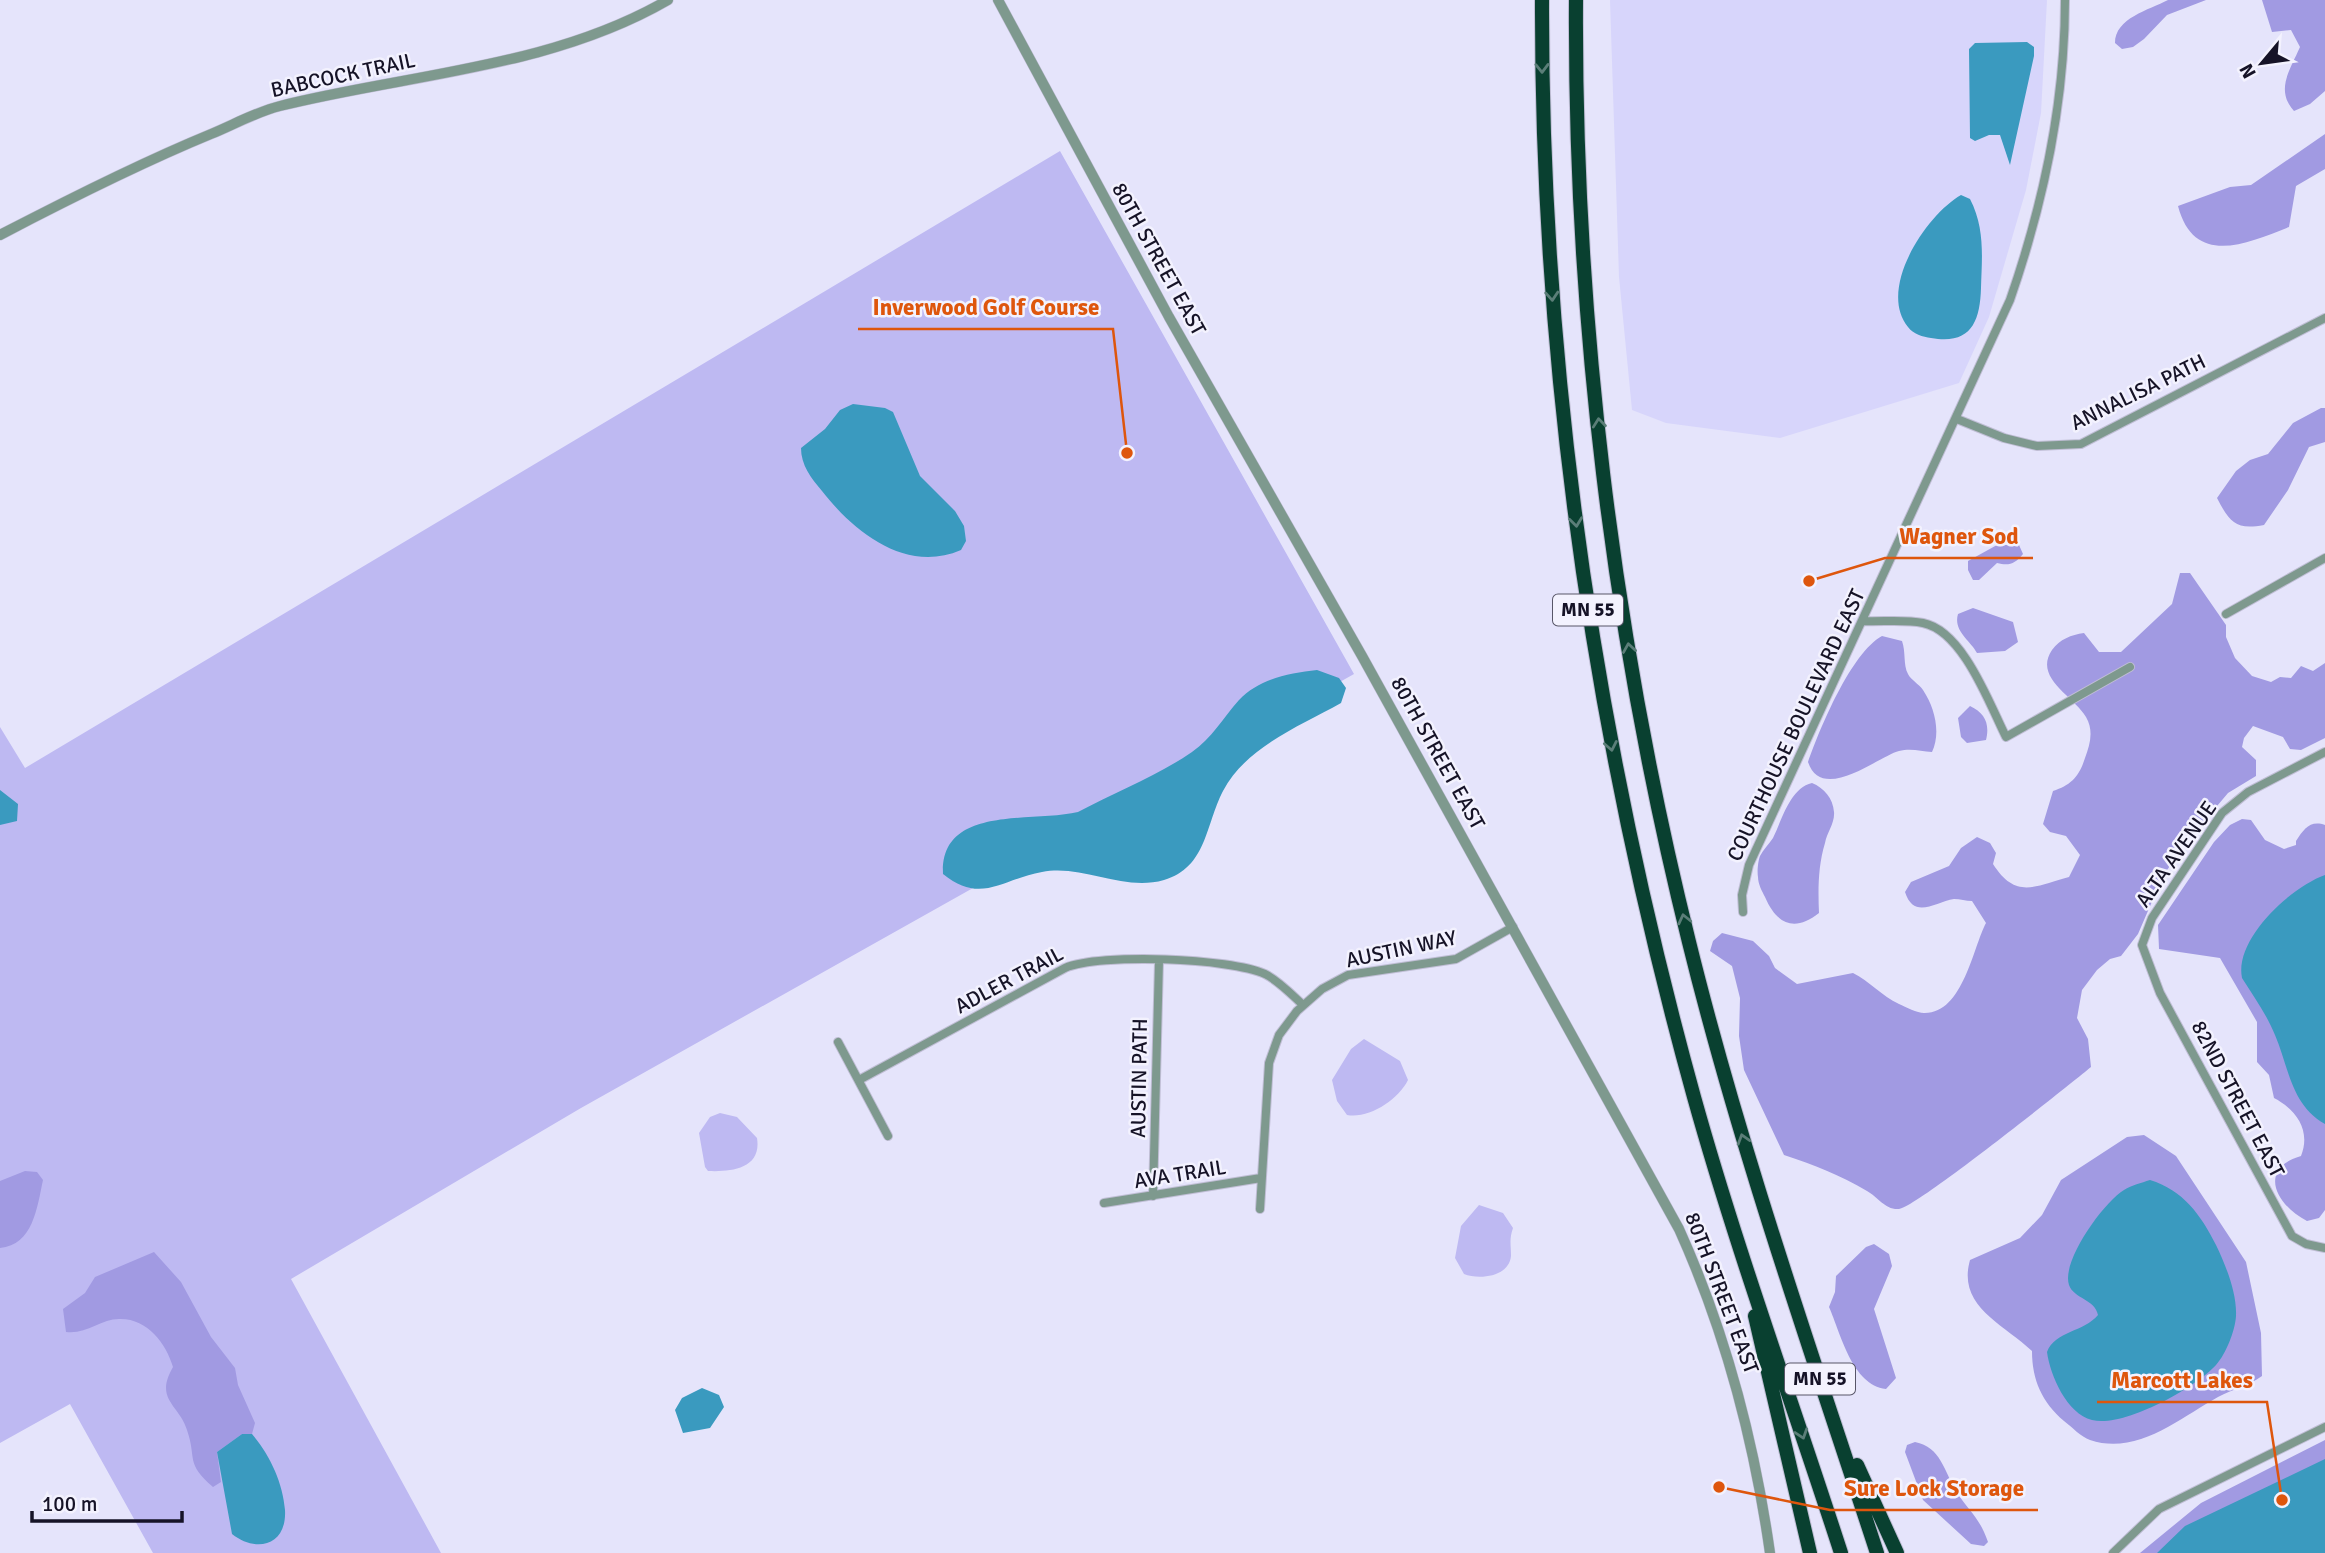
<svg xmlns="http://www.w3.org/2000/svg" width="2325" height="1553" viewBox="0 0 2325 1553" font-family="Signika,sans-serif">
  <style>
    .built { fill: #d7d5fb }
    .green { fill: #beb9f2 }
    .forest { fill: #a19ae2 }
    .water { fill: #3a9abf }
    .lines { fill: none; stroke-linecap: round; stroke-linejoin: round }
    .minor-casing { stroke: #c0bed5; stroke-width: 10 }
    .tertiary-casing { stroke: #c0bed5; stroke-width: 11 }
    .motorway-casing { stroke: #c0bed5; stroke-width: 16 }
    .minor { stroke: #7e998e; stroke-width: 8 }
    .tertiary { stroke: #7e998e; stroke-width: 10 }
    .motorway { stroke: #094030; stroke-width: 14 }
    .oneway { stroke: #5b7e78 }
    .labels { text-anchor: middle; dominant-baseline: central; stroke-width: 5; stroke-linejoin: round; paint-order: stroke }
    .shield { fill: #f3f2fe; stroke: #585668; stroke-width: 2 }
    .shield-label { font-size: 19px; font-weight: bold; fill: #161327 }
    .street-label { font-size: 21px; fill: #161327; stroke: #f3f2fe }
    .leader { fill: none; stroke: #de560d; stroke-width: 2.5 }
    .callout-dot { fill: #de560d; stroke: #f3f2fe; stroke-width: 2.5 }
    .callout-label { font-size: 23px; text-anchor: middle; font-weight: bold; fill: #de560d; stroke: #f3f2fe; stroke-width: 5; stroke-linejoin: round; paint-order: stroke }
  </style>
  <rect width="100%" height="100%" fill="#e5e4fb"/>
  <path class="built" d="M1610,0H2047L2041,113L2026,190L1989,317L1959,383L1780,438L1666,423L1632,410L1619,277Z"/>
  <path class="green" d="M1060,151L1354,674L581,1108L291,1279L441,1553H153L70,1404L0,1443V727L25,768Z
    M1364,1039L1400,1061L1408,1080C1398,1100 1369,1119 1347,1115L1337,1101L1332,1080L1351,1049Z
    M720,1113L737,1117L757,1138C762,1169 731,1172 708,1171L705,1167L699,1133L710,1117Z
    M1479,1205L1503,1213L1513,1228C1509,1239 1511,1245 1511,1256C1509,1277 1479,1280 1464,1274L1455,1258L1461,1226Z"/>
  <path class="forest" d="M2168,0H2206L2167,15L2144,39L2133,47L2122,49L2115,43C2115,18 2149,10 2168,0Z
    M2262,0H2325V91L2310,104L2294,111C2275,90 2290,70 2300,47L2291,30L2272,32Z
    M2325,134V169L2296,186L2289,227C2246,244 2194,267 2178,206L2230,187L2251,185Z
    M2321,408H2325V442L2309,447L2288,490L2264,525C2236,530 2230,523 2217,498L2236,471L2250,460L2268,454L2293,423Z
    M1997,545H2019L2023,554C2015,564 2009,566 1997,563L1979,580H1973L1968,570V561Z
    M2180,573H2190L2226,625V637L2235,658L2252,676L2271,682L2280,677L2291,678L2301,666L2313,671L2325,663V738L2301,750L2290,749L2283,737L2253,726L2244,738L2242,747L2256,760V776L2228,793L2185,844L2163,876L2138,934L2121,956L2110,959L2097,970L2082,990L2077,1018L2088,1039L2091,1067C2068,1086 1914,1209 1899,1209C1885,1210 1878,1197 1867,1191C1840,1175 1814,1165 1784,1155L1744,1070L1739,1036L1740,998L1732,966L1710,951L1713,941L1722,933L1753,941L1769,956L1775,968L1797,984L1853,973C1869,981 1882,996 1899,1004C1906,1007 1917,1013 1924,1013C1963,1014 1973,947 1986,923L1972,901C1966,901 1960,899 1954,899C1935,902 1914,920 1905,892L1911,882L1949,866L1961,848L1977,837L1990,843L1996,853L1993,864C2016,900 2035,886 2069,877L2080,855L2066,836L2050,832L2043,824L2053,791C2071,785 2079,777 2085,758C2090,744 2094,731 2086,717C2074,696 2033,678 2052,650C2060,639 2071,635 2084,633L2099,652H2121L2172,604Z
    M1973,608L2013,622L2018,642L2005,651L1977,653C1970,640 1953,631 1958,614Z
    M1882,636L1902,641C1906,652 1903,665 1908,674C1911,680 1919,684 1923,690C1935,708 1941,733 1932,752C1921,751 1910,748 1899,751C1879,756 1822,804 1808,762C1820,728 1851,653 1882,636Z
    M1970,706C1985,713 1990,724 1986,740L1967,743L1961,737L1958,718Z
    M1812,783C1824,788 1833,798 1834,812C1835,823 1827,832 1825,843C1818,866 1818,890 1819,913C1795,932 1777,925 1765,897C1762,891 1758,884 1758,877C1757,872 1758,861 1760,856C1763,850 1769,844 1773,838C1782,820 1790,788 1812,783Z
    M2242,819L2251,820L2265,840L2284,849L2296,845V841C2304,829 2310,820 2325,825V1210L2319,1218L2307,1221C2276,1205 2257,1169 2301,1156C2311,1131 2297,1110 2274,1098L2269,1075L2257,1062V1022L2220,958L2159,949L2158,925L2214,842L2230,825Z
    M2144,1135L2176,1156L2246,1262L2261,1333L2262,1376C2248,1386 2233,1389 2218,1397C2180,1418 2137,1456 2090,1440C2081,1437 2072,1427 2064,1421C2042,1402 2032,1380 2032,1351C2002,1323 1957,1306 1970,1260L2020,1238L2042,1215L2061,1180L2127,1137Z
    M25,1171L37,1172L43,1180C37,1208 33,1245 0,1248V1181Z
    M1874,1244L1889,1254L1892,1266L1874,1309L1896,1378L1886,1389C1852,1385 1841,1334 1829,1307L1835,1292L1836,1276L1866,1247Z
    M154,1252L181,1282L211,1337L235,1368L238,1385L255,1423L252,1434H242L217,1452L221,1482L213,1487C185,1463 197,1459 187,1430C179,1404 154,1400 173,1367C166,1343 147,1318 119,1319C101,1319 85,1335 66,1332L63,1309L85,1293L95,1277Z
    M2325,1440V1553H2140L2201,1503Z
    M1915,1442C1941,1447 1944,1471 1956,1491C1969,1512 1979,1516 1988,1542L1984,1546L1971,1544L1923,1500L1905,1452L1907,1445Z"/>
  <path class="water" d="M2027,42L2034,47V56L2010,165L2000,135H1989L1975,141L1970,138L1969,49L1975,43Z
    M1961,195L1970,199C1985,228 1982,256 1981,288C1980,323 1970,345 1931,338C1923,337 1913,334 1908,327C1877,289 1926,215 1961,195Z
    M853,404L885,408L893,412L920,476L955,511L964,526L966,541L961,550C906,574 854,532 822,491C811,478 801,465 801,448L825,429L840,410Z
    M1317,670L1339,678L1346,688L1341,703C1300,726 1246,747 1223,791C1205,826 1207,867 1164,880C1123,892 1083,864 1042,872C1002,879 981,905 943,874C940,804 1033,823 1078,812C1116,792 1157,776 1192,752C1212,738 1223,718 1239,700C1259,679 1289,673 1317,670Z
    M0,790L18,804L17,821L0,825Z
    M2325,875V1124C2291,1105 2289,1068 2275,1035C2267,1015 2254,997 2242,978C2234,939 2291,887 2325,875Z
    M2150,1180C2183,1190 2201,1215 2216,1245C2226,1266 2237,1293 2236,1316C2235,1331 2226,1354 2216,1365C2195,1388 2124,1428 2092,1420C2067,1414 2050,1375 2047,1352C2055,1331 2084,1332 2098,1315C2095,1299 2074,1299 2069,1285C2061,1261 2104,1202 2124,1190C2132,1185 2141,1183 2150,1180Z
    M702,1388L719,1395L724,1407L710,1428L683,1433L675,1410L682,1398Z
    M242,1434H252C270,1455 283,1483 285,1510C287,1546 256,1553 232,1534L217,1452Z
    M2325,1459V1553H2157L2185,1526Z"/>
  <g class="lines">
    <g class="minor-casing">
      <path id="minor" d="M1957,419L2004,438L2037,446L2081,444L2325,318
        M2226,614L2325,558
        M1863,621C1882,622 1904,619 1923,623C1963,631 1989,703 2006,737L2130,667
        M2325,752L2248,792L2222,813L2152,918L2142,945L2160,993L2292,1236L2306,1244L2325,1248
        M1743,912L1742,895L1749,865L2010,300C2044,202 2065,104 2065,0
        M838,1042L888,1136
        M859,1080L1065,968C1100,953 1230,958 1265,974C1279,981 1291,994 1303,1005
        M1153,1196L1159,961
        M1104,1203L1261,1178
        M1260,1209L1269,1063L1279,1035L1297,1011L1322,989L1348,975L1456,959L1513,927
        M2113,1553L2159,1509L2325,1427"/>
    </g>
    <g class="tertiary-casing">
      <path id="tertiary" d="M998,0L1169,317L1362,656L1679,1229C1726,1333 1754,1440 1770,1553
        M0,235C69,199 138,164 211,134C233,125 256,112 280,106C408,74 551,68 668,0"/>
    </g>
    <g class="motorway-casing">
      <path id="motorway" d="M1542,0C1541,371 1595,739 1694,1097C1737,1251 1792,1401 1841,1553
        M1576,0C1574,316 1613,636 1689,942C1740,1149 1811,1351 1877,1553
        M1755,1316L1810,1553
        M1857,1465L1897,1553"/>
    </g>
    <use href="#minor" class="minor"/>
    <use href="#tertiary" class="tertiary"/>
    <use href="#motorway" class="motorway"/>
  </g>
  <defs><path id="oneway-chevron" d="M-2-3.5L2.5 0L-2 3.5" fill="none" stroke-width="1.6" stroke-linecap="round" stroke-linejoin="round" transform="scale(1.75)"/></defs>
  <g class="oneway">
    <use href="#oneway-chevron" transform="translate(1542 68) rotate(89)"/>
    <use href="#oneway-chevron" transform="translate(1552 296) rotate(86)"/>
    <use href="#oneway-chevron" transform="translate(1599 423) rotate(-96)"/>
    <use href="#oneway-chevron" transform="translate(1576 522) rotate(83)"/>
    <use href="#oneway-chevron" transform="translate(1629 648) rotate(-99)"/>
    <use href="#oneway-chevron" transform="translate(1611 746) rotate(79)"/>
    <use href="#oneway-chevron" transform="translate(1684 919) rotate(-103)"/>
    <use href="#oneway-chevron" transform="translate(1743 1139) rotate(-107)"/>
    <use href="#oneway-chevron" transform="translate(1802 1434) rotate(72)"/>
  </g>
  <g class="labels">
    <g class="shield">
      <rect x="1553" y="594.5" width="70" height="31" rx="5"/>
      <rect x="1785" y="1363.5" width="70" height="31" rx="5"/>
    </g>
    <g class="shield-label">
      <text x="1588" y="610">MN 55</text>
      <text x="1820" y="1379">MN 55</text>
    </g>
    <g class="street-label">
      <text transform="translate(343 75) rotate(-12)">BABCOCK TRAIL</text>
      <text transform="translate(1159 259) rotate(61)">80TH STREET EAST</text>
      <text transform="translate(2138 392) rotate(-26)">ANNALISA PATH</text>
      <text transform="translate(1796 725) rotate(-65)">COURTHOUSE BOULEVARD EAST</text>
      <text transform="translate(1438 753) rotate(61)">80TH STREET EAST</text>
      <text transform="translate(2176 854) rotate(-55)">ALTA AVENUE</text>
      <text transform="translate(1401 949) rotate(-12)">AUSTIN WAY</text>
      <text transform="translate(1009 980) rotate(-28)">ADLER TRAIL</text>
      <text transform="translate(1139 1078) rotate(-89)">AUSTIN PATH</text>
      <text transform="translate(2238 1099) rotate(62)">82ND STREET EAST</text>
      <text transform="translate(1180 1174) rotate(-9)">AVA TRAIL</text>
      <text transform="translate(1722 1293) rotate(69)">80TH STREET EAST</text>
    </g>
  </g>
  <path class="leader" d="M1127 453L1113 329H858M1809 581L1885 558H2033M2282 1500L2267 1402H2097M1719 1487L1830 1510H2038"/>
  <g class="callout-dot">
    <circle cx="1127" cy="453" r="7"/>
    <circle cx="1809" cy="581" r="7"/>
    <circle cx="2282" cy="1500" r="7"/>
    <circle cx="1719" cy="1487" r="7"/>
  </g>
  <g class="callout-label">
    <text x="986" y="315">Inverwood Golf Course</text>
    <text x="1959" y="544">Wagner Sod</text>
    <text x="2182" y="1388">Marcott Lakes</text>
    <text x="1934" y="1496">Sure Lock Storage</text>
  </g>
  <g transform="translate(2262 63) rotate(241)" stroke="#f3f2fe" stroke-width="5" paint-order="stroke">
  <path d="M0-5L12 26L0 18L-12 26Z" fill="#161327"/>
  <text y="-10" font-size="19" font-weight="bold" text-anchor="middle" fill="#161327">N</text>
  </g>
  <path d="M32 1511v10h150v-10" fill="none" stroke="#161327" stroke-width="3.5"/>
  <text x="42" y="1511" font-size="21" fill="#161327" stroke="#f3f2fe" stroke-width="5" paint-order="stroke">100 m</text>
</svg>
